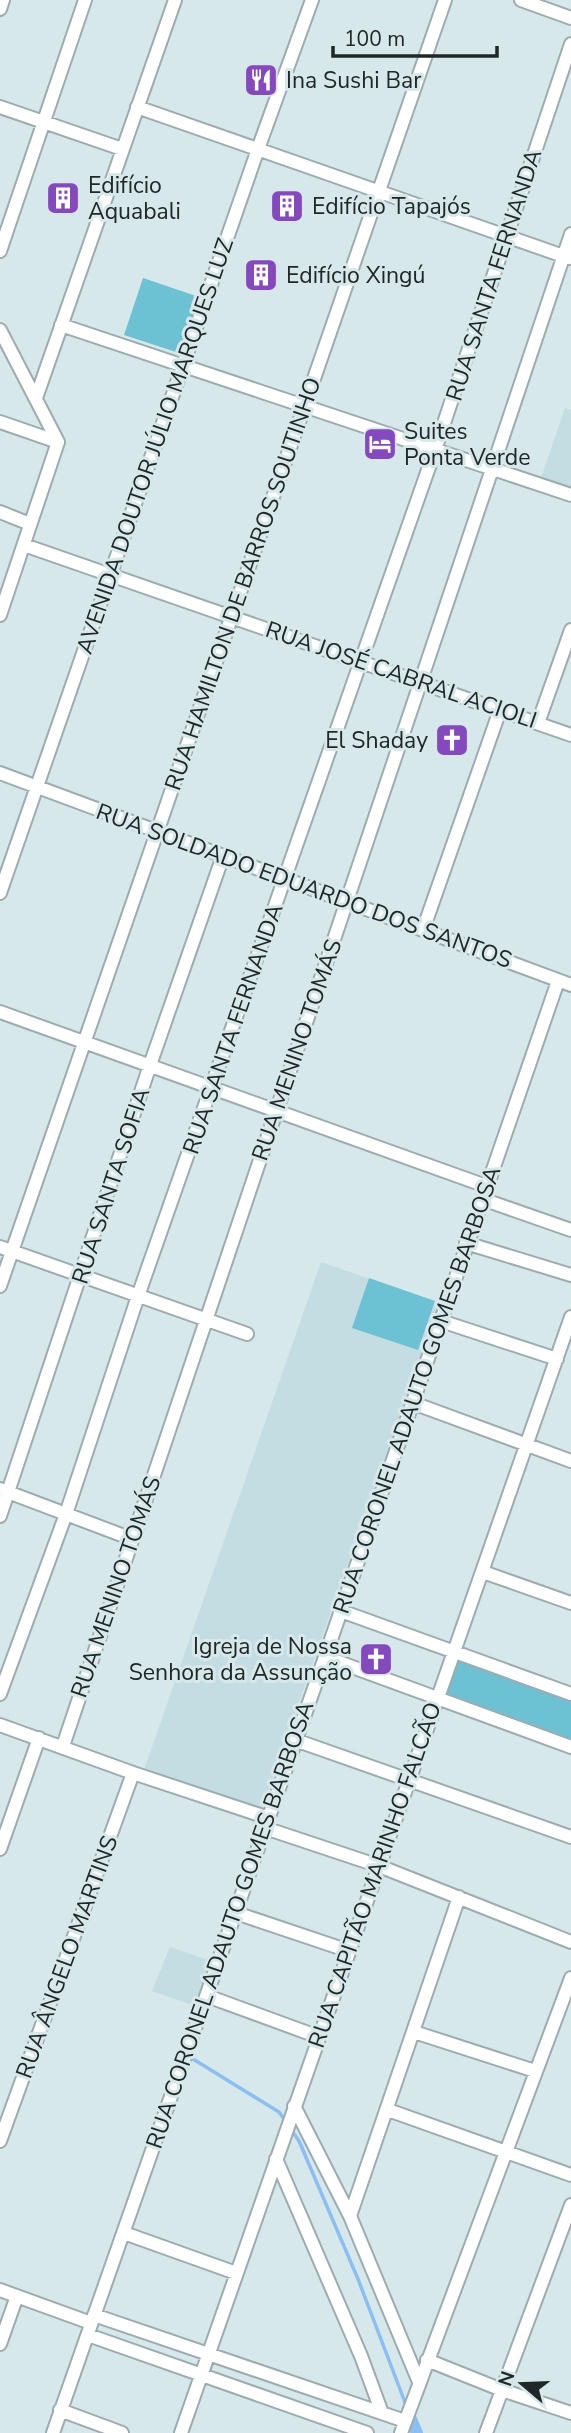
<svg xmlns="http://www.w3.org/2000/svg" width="571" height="2433" viewBox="0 0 571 2433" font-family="'Nunito Sans',sans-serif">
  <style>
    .built { fill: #c3dde2 }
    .green { fill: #6cc1d2 }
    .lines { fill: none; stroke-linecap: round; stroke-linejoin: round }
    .stream { stroke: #8bbff4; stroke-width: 3.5 }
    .canal { stroke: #8bbff4; stroke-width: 12 }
    .minor-casing { stroke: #9cacb0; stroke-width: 16 }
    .minor { stroke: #fff; stroke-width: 12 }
    .labels { text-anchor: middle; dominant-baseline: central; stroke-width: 6; stroke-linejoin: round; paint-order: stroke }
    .poi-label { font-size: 23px; fill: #202728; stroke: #d7e8eb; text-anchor: start }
    .street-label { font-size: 23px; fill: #202728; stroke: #d7e8eb }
  </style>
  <rect width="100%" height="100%" fill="#d7e8eb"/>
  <path class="built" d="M565,408L571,410V491L540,481Z
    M321,1262L439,1303L260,1814L143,1773Z
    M170,1947L211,1961L195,2006L152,1991Z"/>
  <path class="green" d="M143,278L199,297L179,353L124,335Z
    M369,1278L435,1301L418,1350L352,1328Z
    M452,1652L571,1694V1747L437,1700Z"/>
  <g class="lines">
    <path class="stream" d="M193,2059L279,2112L284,2119
      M292,2131L299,2141L358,2279L406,2405"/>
    <path class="canal" d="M411,2419L417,2433"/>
    <g class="minor-casing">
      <path id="minor" d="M521,0L571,18
        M0,9L3,0
        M0,107L122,149
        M137,107L569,258
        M0,251L85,0
        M61,325L571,495
        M0,330L58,442L0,615
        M36,398L175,0
        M0,422L58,442
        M0,512L30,524
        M24,545L571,735
        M538,723L571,630
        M0,773L571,985
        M0,893L258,149L312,0
        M423,930L500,710
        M0,1012L486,1186
        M482,1199L571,1230
        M466,1243L571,1275
        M0,1247L247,1334
        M0,1286L445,0
        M441,1321L557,1359
        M413,1403L571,1461
        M0,1489L132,1539
        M0,1516L150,1065L223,856
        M483,1572L571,1603
        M341,1611L571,1694
        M325,1657L571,1747
        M0,1694L66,1514L138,1296L435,450L571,44
        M0,1725L133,1773L269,1818
        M295,1740L571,1837
        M63,1746L571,234
        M265,1828L379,1866L571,1942
        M0,1849L39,1738
        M236,1913L349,1951
        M207,1996L319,2037
        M414,2032L535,2071
        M294,2106L350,2216L419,2382
        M388,2110L571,2175
        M0,2141L133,1773
        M276,2159L361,2356L382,2413
        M350,2216L459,1897
        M124,2233L236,2273
        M0,2290L91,2323
        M94,2315L405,2421
        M88,2335L367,2433
        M0,2344L17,2296
        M427,2360L502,2390L571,2413
        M60,2410L122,2433
        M53,2433L325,1657L558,981
        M181,2433L571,1317
        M401,2433L571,1978
        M486,2433L571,2205"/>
    </g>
    <use href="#minor" class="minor"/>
  </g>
  <defs>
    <g id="restaurant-square" transform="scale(1.75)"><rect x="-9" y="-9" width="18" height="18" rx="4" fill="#8648be" stroke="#d7e8eb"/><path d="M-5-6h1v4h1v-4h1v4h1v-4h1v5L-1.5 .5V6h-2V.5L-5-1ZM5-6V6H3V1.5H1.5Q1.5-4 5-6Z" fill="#fff"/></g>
    <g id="building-square" transform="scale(1.75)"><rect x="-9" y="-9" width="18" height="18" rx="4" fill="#8648be" stroke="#d7e8eb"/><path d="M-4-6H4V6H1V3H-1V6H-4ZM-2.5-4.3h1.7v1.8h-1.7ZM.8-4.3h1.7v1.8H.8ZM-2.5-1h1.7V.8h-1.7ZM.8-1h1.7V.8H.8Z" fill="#fff"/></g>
    <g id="hotel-square" transform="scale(1.75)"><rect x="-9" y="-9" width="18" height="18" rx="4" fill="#8648be" stroke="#d7e8eb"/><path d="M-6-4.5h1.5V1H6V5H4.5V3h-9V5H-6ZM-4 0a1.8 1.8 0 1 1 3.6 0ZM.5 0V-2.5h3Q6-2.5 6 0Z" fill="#fff"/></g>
    <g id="church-square" transform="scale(1.75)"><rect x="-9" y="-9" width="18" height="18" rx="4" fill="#8648be" stroke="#d7e8eb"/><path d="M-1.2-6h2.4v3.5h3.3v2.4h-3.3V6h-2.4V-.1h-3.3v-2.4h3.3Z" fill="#fff"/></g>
  </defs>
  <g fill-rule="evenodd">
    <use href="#restaurant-square" x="261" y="80"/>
    <use href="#building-square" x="63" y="198"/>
    <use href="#building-square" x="287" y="206"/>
    <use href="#building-square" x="261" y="275"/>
    <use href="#hotel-square" x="380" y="444"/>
    <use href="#church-square" x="452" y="740"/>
    <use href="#church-square" x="376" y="1659"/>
  </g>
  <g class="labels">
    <g class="poi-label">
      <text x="286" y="80">Ina Sushi Bar</text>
      <text x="88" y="185">Edifício<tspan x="88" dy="26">Aquabali</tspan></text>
      <text x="312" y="206">Edifício Tapajós</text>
      <text x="286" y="275">Edifício Xingú</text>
      <text x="404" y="431">Suites<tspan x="404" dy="26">Ponta Verde</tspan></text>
      <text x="428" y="740" text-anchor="end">El Shaday</text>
      <text x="352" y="1646" text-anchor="end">Igreja de Nossa<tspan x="352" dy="26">Senhora da Assunção</tspan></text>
    </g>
    <g class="street-label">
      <text transform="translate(494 275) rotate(-72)">RUA SANTA FERNANDA</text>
      <text transform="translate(155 446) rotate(-71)">AVENIDA DOUTOR JÚLIO MARQUES LUZ</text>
      <text transform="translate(243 584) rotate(-71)">RUA HAMILTON DE BARROS SOUTINHO</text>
      <text transform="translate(401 675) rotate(19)">RUA JOSÉ CABRAL ACIOLI</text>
      <text transform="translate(304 886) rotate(20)">RUA SOLDADO EDUARDO DOS SANTOS</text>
      <text transform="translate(233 1029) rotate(-71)">RUA SANTA FERNANDA</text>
      <text transform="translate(297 1050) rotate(-71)">RUA MENINO TOMÁS</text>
      <text transform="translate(111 1186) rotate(-72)">RUA SANTA SOFIA</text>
      <text transform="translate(417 1390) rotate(-71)">RUA CORONEL ADAUTO GOMES BARBOSA</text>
      <text transform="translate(116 1587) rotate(-71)">RUA MENINO TOMÁS</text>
      <text transform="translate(375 1875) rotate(-71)">RUA CAPITÃO MARINHO FALCÃO</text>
      <text transform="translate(230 1925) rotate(-71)">RUA CORONEL ADAUTO GOMES BARBOSA</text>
      <text transform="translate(67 1957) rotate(-70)">RUA ÂNGELO MARTINS</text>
    </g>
  </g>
  <g transform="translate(522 2384) rotate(289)" stroke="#d7e8eb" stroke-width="5" paint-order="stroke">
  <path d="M0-5L12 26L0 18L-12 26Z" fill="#202728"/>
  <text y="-10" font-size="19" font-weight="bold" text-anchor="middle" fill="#202728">N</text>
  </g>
  <path d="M333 46v10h164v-10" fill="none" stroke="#202728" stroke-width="3.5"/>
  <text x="344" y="46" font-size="21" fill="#202728" stroke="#d7e8eb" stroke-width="5" paint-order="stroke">100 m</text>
</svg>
